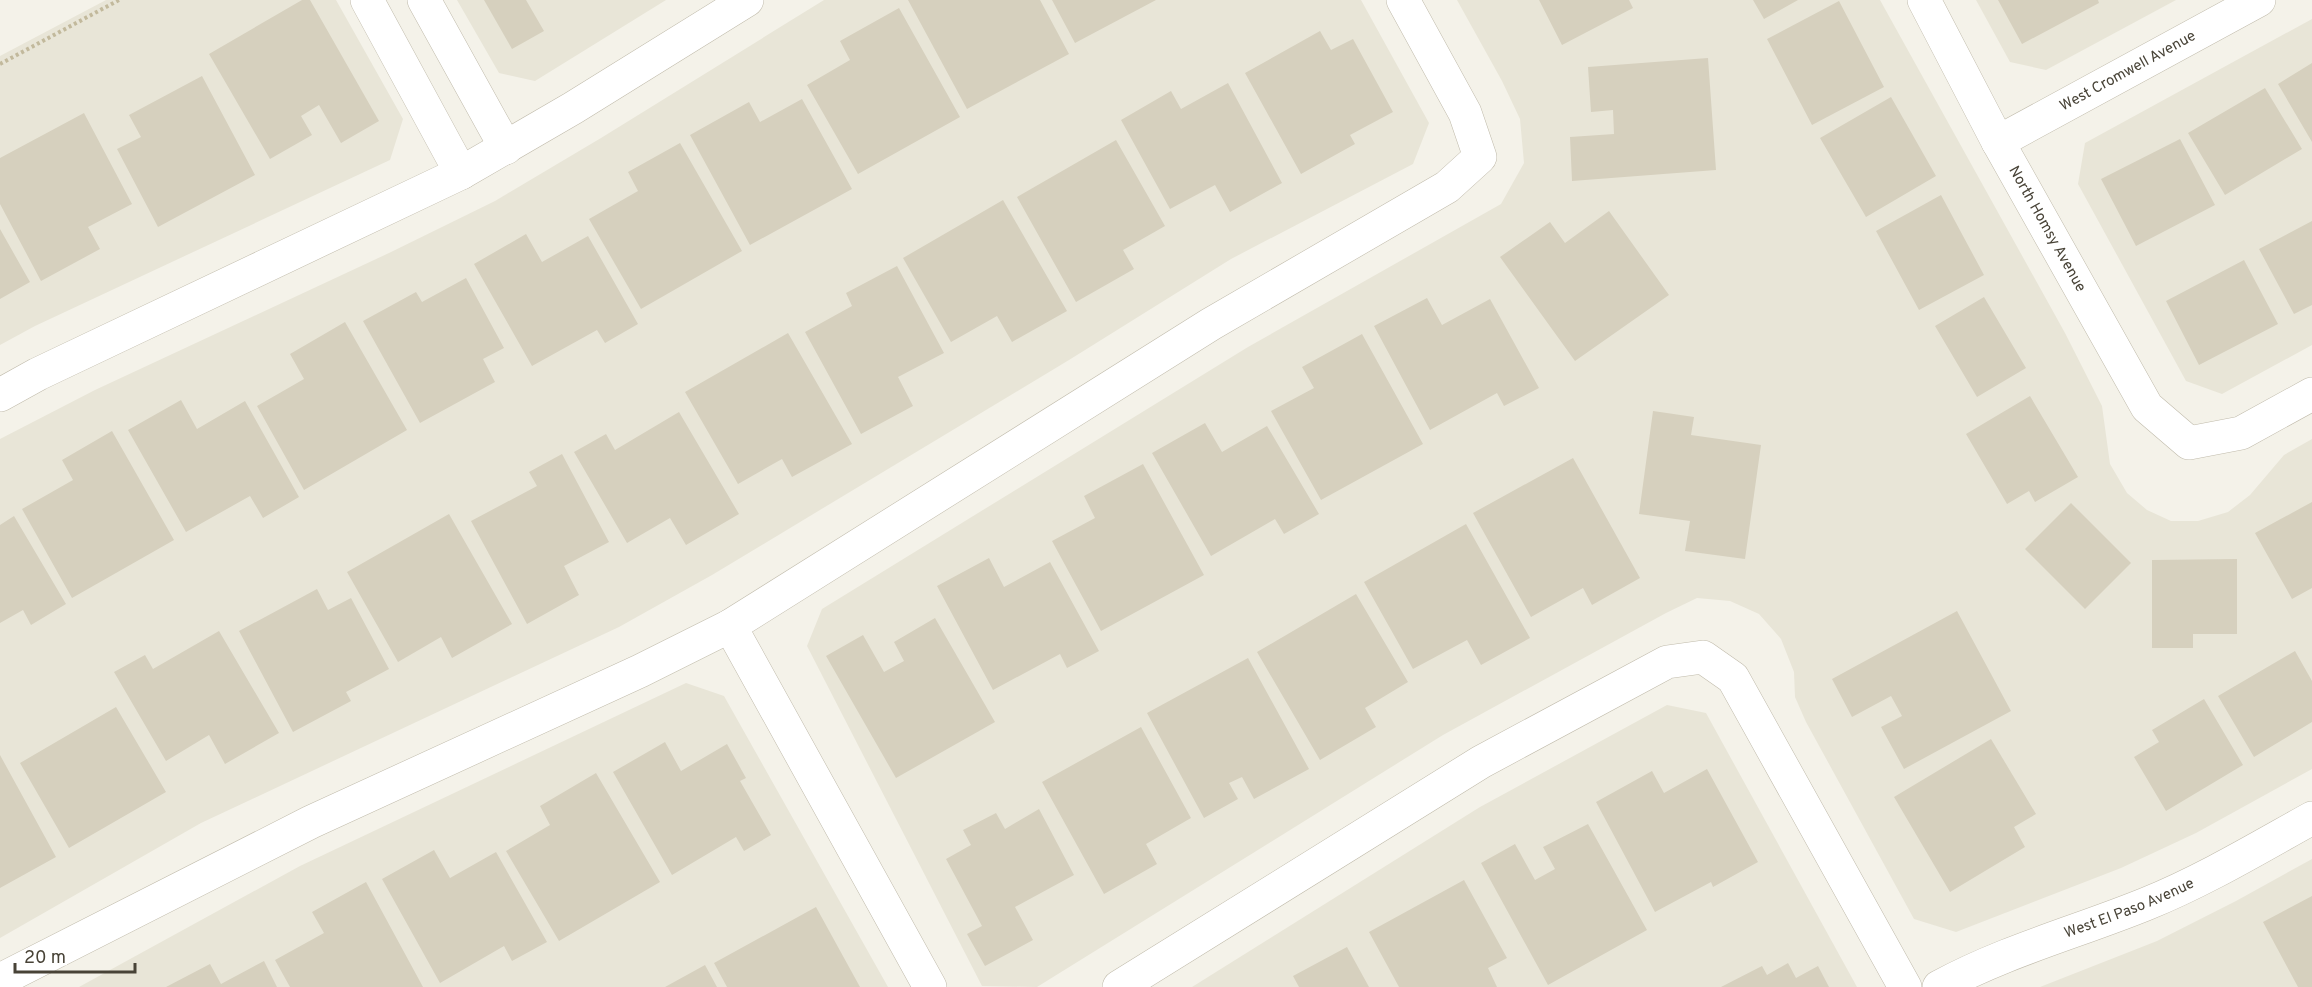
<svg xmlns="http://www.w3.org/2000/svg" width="2312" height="987" viewBox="0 0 2312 987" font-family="Overpass,sans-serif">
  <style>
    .residential { fill: #e8e5d7 }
    .building { fill: #d6d0be }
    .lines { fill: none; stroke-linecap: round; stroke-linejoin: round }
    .street-casing { stroke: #c0bbab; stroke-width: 34 }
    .path { stroke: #c2b99c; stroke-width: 4; stroke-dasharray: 3 3; stroke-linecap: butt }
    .street { stroke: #fff; stroke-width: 33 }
    .labels { text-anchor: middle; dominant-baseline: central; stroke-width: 5; stroke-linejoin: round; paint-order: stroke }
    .street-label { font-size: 15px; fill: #484337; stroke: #fff }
  </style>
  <rect width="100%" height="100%" fill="#f4f2e9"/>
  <path class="residential" d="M106,0H336L403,119L390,160L35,326L0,345V56Z
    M457,0H666L535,81L499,73Z
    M824,0H1361L1429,123L1413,164L1231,259L1069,360L712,575L619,627L201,823L0,938V439L95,390L389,253L495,201L601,138Z
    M1457,0H1880L2065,333L2102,406L2110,464L2127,493L2147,510L2171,521H2198L2228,512L2250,495L2284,455L2312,439V769L2196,833L2121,868L1956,932L1914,919L1806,722L1795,697L1794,672L1781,639L1759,614L1730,601L1697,598L1666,613L1443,735L1037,987L982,986L807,646L822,609L1248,347L1501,204L1524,163L1520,119L1502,81Z
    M1976,0H2176L2046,70L2010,62Z
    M2312,19V345L2222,394L2186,381L2078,184L2085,143Z
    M686,683L724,696L888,987H79L300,866Z
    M1667,705L1706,713L1857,987H1192L1480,807Z
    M2312,859V987H2040L2157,941L2236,901Z"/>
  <path class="building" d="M302,0H310L379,121L341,143L319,105L301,116L312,135L270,159L209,54Z
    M484,0H526L544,31L512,49Z
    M908,0H1040L1069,54L967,109Z
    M1052,0H1156L1075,43Z
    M1539,0H1629L1633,8L1562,45Z
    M1753,0H1798L1764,19Z
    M1998,0H2098L2099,3L2022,44Z
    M1839,1L1884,87L1812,125L1767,39Z
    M899,8L960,117L858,174L807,85L850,60L840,41Z
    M1320,31L1331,50L1353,39L1393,112L1350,135L1355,144L1301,174L1245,73Z
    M1708,58L1716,170L1572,181L1570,137L1614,134L1613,110L1591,112L1588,67Z
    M2312,63V142L2278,84Z
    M202,76L255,175L158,227L117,149L141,137L129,115Z
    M1228,83L1282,183L1230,212L1215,185L1170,209L1121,120L1171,91L1181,109Z
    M2265,88L2302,149L2225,195L2188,133Z
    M1891,97L1936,176L1866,217L1820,138Z
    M802,99L852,189L750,245L690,135L749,102L760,122Z
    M84,113L132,204L88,227L100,249L41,281L0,204V158Z
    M2180,139L2215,205L2136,246L2101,179Z
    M1116,140L1165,226L1123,250L1134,269L1076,302L1017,197Z
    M680,143L742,251L641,309L589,219L638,191L628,172Z
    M1941,195L1984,275L1919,310L1876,231Z
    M1003,200L1067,311L1012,342L997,316L951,342L903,258Z
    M1609,211L1669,295L1575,361L1500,257L1550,222L1565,243Z
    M2312,221V305L2294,314L2259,249Z
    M0,229L30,282L0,299Z
    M526,234L542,262L588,236L638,324L605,343L597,330L532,366L474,264Z
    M2244,260L2278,324L2199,365L2166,301Z
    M897,266L944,353L898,377L913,406L861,434L805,332L852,306L846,293Z
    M466,278L504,348L483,359L495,382L420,423L363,321L416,292L422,302Z
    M1984,297L2026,368L1977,397L1935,326Z
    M1427,298L1442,325L1490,299L1539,388L1504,406L1497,393L1430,430L1374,326Z
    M345,322L407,430L304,490L257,406L304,379L290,354Z
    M788,333L852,444L792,477L782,459L738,484L685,392Z
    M1362,334L1423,444L1321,500L1271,411L1314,388L1302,367Z
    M2030,396L2078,477L2035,502L2029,491L2007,504L1966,434Z
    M181,400L197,429L245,401L299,497L263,518L250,496L186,532L128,430Z
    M1653,411L1694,417L1691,435L1761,445L1745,559L1685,551L1690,521L1639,514Z
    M679,412L739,514L686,545L670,518L627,543L574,452L606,434L615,450Z
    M1205,423L1222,452L1267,426L1319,514L1284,534L1275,519L1211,556L1152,453Z
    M112,431L174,540L72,598L22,509L73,480L62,460Z
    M562,454L609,542L564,566L579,595L527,624L471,521L537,486L529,472Z
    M1573,458L1640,578L1592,605L1583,588L1531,617L1473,513Z
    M1143,464L1204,575L1101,631L1052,541L1095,518L1084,496Z
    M2312,502V588L2292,599L2255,533Z
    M2071,503L2131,563L2085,609L2025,549Z
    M449,514L512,624L452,658L441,637L398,662L347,572Z
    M14,516L66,604L31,625L23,610L0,623V525Z
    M1466,524L1530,638L1481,665L1467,640L1413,669L1364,582Z
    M989,558L1004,587L1050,562L1099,651L1067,668L1060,654L993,690L937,586Z
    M2237,559V634H2193V648H2152V560Z
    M317,589L328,610L351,598L389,669L346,692L351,701L293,732L239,631Z
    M1356,594L1408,682L1365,708L1376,727L1320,760L1257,652Z
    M1957,611L2011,711L1904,769L1881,727L1902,716L1891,696L1852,717L1832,679Z
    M935,618L995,722L896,778L826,656L863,635L884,672L904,661L894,642Z
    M219,631L279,733L225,764L209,735L166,761L114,672L145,655L153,669Z
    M2295,651L2312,681V722L2254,757L2218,696Z
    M1248,658L1309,769L1254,799L1242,777L1229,783L1238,799L1204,818L1147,713Z
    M2204,699L2243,765L2166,811L2134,757L2159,742L2152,730Z
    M116,707L166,792L69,848L20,763Z
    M1141,727L1191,818L1146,844L1157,864L1104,894L1042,782Z
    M1991,739L2036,814L2014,827L2025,847L1950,892L1894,797Z
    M665,742L681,771L727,744L746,778L740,781L771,835L744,851L736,837L672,875L613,772Z
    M0,755L56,857L0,888Z
    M1707,769L1758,862L1713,887L1711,882L1655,912L1596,802L1652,771L1664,793Z
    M596,773L660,882L559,941L506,851L550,825L540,806Z
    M1039,809L1074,875L1015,907L1033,940L985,966L967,934L982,926L946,859L971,845L963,830L996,813L1005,829Z
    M1588,824L1647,930L1548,985L1481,863L1515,844L1535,880L1555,869L1543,847Z
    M434,850L450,878L496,852L547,942L512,961L504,946L440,983L382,879Z
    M1464,880L1507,958L1488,968L1497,987H1399L1369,932Z
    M366,882L423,987H290L275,960L324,933L312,912Z
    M2312,896V987H2298L2263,922Z
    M816,907L860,987H727L714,963Z
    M1347,947L1369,987H1299L1293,976Z
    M264,961L277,987H166L210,964L221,984Z
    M1788,963L1796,978L1818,966L1829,987H1721L1762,966L1767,975Z
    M705,965L717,987H665Z"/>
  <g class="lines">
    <g class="street-casing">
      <g id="street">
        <path d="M367,0L461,173"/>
        <path d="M424,0L506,148"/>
        <path id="s1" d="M1924,0L1998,142L2147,407L2189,443L2241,433L2312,394"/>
        <path id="s2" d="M1998,142L2259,0"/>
        <path d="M0,395L38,374L461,173L573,108L747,0"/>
        <path d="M730,626L930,987"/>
        <path d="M0,980L311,822L640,671L730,626L1211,324L1447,187L1480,157L1465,113L1403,0"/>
        <path d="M1119,987L1481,762L1667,662L1703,657L1733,678L1905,987"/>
        <path id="s3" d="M1939,987C2005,951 2077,932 2146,904C2203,881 2258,848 2312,818"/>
      </g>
    </g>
    <path class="path" d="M0,64L119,0"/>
    <use href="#street" class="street"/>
  </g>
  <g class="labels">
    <g class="street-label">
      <text stroke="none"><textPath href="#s2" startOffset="148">West Cromwell Avenue</textPath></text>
      <text stroke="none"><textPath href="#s1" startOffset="260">North Homsy Avenue</textPath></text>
      <text stroke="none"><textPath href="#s3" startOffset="206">West El Paso Avenue</textPath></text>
    </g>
  </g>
  <path d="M15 963v9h120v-9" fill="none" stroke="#484337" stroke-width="3"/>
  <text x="24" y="963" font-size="18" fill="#484337" stroke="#ffffff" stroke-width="4.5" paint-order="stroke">20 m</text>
</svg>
